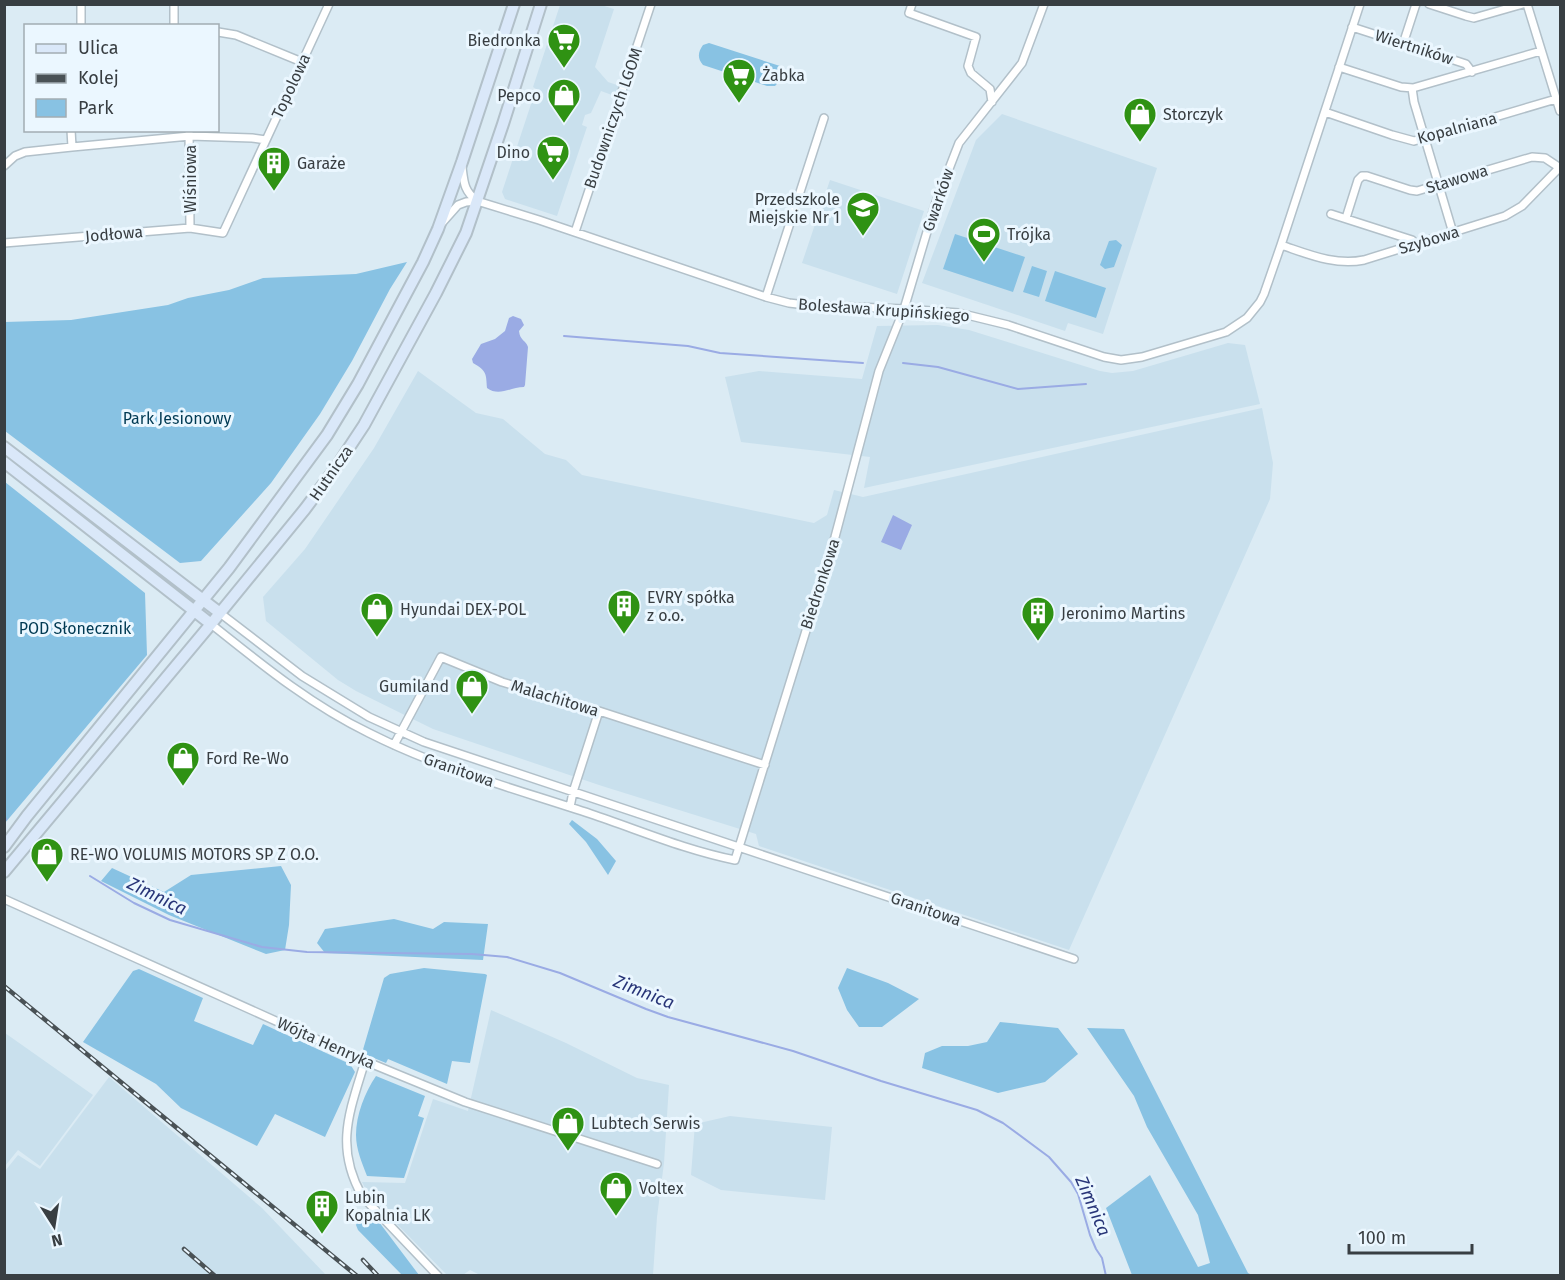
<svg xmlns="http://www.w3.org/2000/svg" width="1565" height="1280" viewBox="0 0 1565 1280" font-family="'Fira Sans',sans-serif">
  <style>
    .built { fill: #c9e0ed }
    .green { fill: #88c2e3 }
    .water { fill: #9aabe4 }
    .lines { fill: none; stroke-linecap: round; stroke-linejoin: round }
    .stream { stroke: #9aabe4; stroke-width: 2 }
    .street-casing { stroke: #b2c0c9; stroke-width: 10 }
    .secondary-casing { stroke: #b2c0c9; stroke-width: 14 }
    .street { stroke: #fff; stroke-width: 7 }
    .secondary { stroke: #dae8f9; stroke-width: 10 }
    .rail-casing { stroke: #4a5256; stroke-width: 4.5 }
    .rail { stroke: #ebf7ff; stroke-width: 2; stroke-dasharray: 7; stroke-linecap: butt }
    .labels { text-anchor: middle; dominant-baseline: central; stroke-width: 6; stroke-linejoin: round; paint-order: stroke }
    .poi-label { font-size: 16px; fill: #383e42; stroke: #ebf7ff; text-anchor: start }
    .street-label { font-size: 16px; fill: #383e42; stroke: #ebf7ff }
    .park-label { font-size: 16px; fill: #003a53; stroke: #ebf7ff }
    .water-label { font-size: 18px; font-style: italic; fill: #283578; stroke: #ebf7ff }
  </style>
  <rect width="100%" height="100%" fill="#dbebf4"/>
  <path class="built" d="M560,5H601L614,9L595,67L608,82L620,86L615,100L612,95L601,91L591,113L585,115L582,125L587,127L557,216L505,199L502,192L536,89L533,87Z
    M1002,114L1157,168L1103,334L1068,323L1065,331L922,283L976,140Z
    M830,180L924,211L897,294L802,263Z
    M938,325L969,330L1100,371L1112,373L1133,371L1228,343L1245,345L1260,404L864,488L870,457L741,442L725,377L759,371L862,379L877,326Z
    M418,371L476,413L503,419L545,454L566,460L582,475L814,523L827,515L834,490L863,497L1262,408L1273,463L1270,499L1069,950L759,846L756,834L602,786L433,729L356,691L338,680L266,621L263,597L305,549L374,448Z
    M491,1010L566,1043L637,1078L669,1085L664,1163L657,1217L653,1275L482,1276L470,1270L463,1275H447L388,1215L366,1190L362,1182L405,1183L433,1099L468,1111Z
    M5,1033L93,1095L40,1166L18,1150L5,1166Z
    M109,1077L262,1208L326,1275H5V1171L18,1155L40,1169Z
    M730,1116L832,1127L825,1200L721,1190L691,1175L695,1124Z"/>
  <path class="green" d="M709,43L780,66C781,74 781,80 775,86H767L703,65C697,58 698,52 703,45Z
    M955,234L1025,257L1013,292L943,269Z
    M1116,240L1122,245L1114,267L1105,269L1100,265L1109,241Z
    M407,262L390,289L352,361L320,414L271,483L201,561L180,563L5,431V322L71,320L168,305L188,298L229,290L263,278L356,274Z
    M1032,266L1047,271L1039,297L1023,292Z
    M1055,271L1106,288L1096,318L1045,301Z
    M5,482L145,593L147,655L5,823Z
    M572,820L597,839L616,861L608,875L586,842L569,824Z
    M281,866L291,885L289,925L285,950L266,954L169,915L101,881L112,868L164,892L191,875Z
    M394,919L433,929L444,922L488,924L483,960L325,953L317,943L325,929Z
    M424,968L485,974L487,975L470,1063L452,1061L447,1084L388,1059L386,1063L362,1053L384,978L390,974Z
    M847,968L888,983L919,999L882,1027H859L847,1010L838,988Z
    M139,969L203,998L194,1021L253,1045L263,1024L350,1064L355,1072L325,1137L275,1114L257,1146L181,1108L156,1084L83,1042L133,971Z
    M1000,1022L1058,1028L1078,1054L1045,1082L998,1093L922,1068L925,1053L942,1046H968L987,1042Z
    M1087,1028L1124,1029L1248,1273L1252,1275H1132L1106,1208L1150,1175L1198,1267L1210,1263L1198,1215L1147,1127L1134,1096Z
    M376,1076L425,1096L418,1116L424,1118L404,1178L367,1176C362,1163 356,1149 356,1135C356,1115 365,1092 376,1076Z
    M366,1215H370L376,1218L419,1275H402L358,1230L356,1225C358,1220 361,1216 366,1215Z"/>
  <path class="water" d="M513,316L521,319L524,325L519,331C520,341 526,340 528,347L525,385L524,387C511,387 499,397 487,388C486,374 487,371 473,363L472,359L481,344L495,339L505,331L509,318Z
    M893,515L912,525L901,550L881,542Z"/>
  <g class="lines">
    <path class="stream" d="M564,336L688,346L720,353L863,363
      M903,363L938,367L1018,389L1086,384
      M4,818L6,819
      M90,876L134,903L170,920L262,947L307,952L472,954L507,957L560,973L646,1009L668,1017L793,1051L881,1081L977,1110L1003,1123L1049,1157L1071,1182L1078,1194L1090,1235L1096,1249L1102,1258L1106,1276"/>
    <g class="street-casing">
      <path id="street" d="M81,4V26
        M174,4V26
        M912,4L909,13L976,37L968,66L971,73L990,89L992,102
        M1429,4L1466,16L1474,18L1523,4
        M1527,4L1560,111
        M1352,27L1466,64L1472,72
        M218,32L236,35L302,62
        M1403,44L1416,4
        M1339,67L1401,87L1413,88L1541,51
        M1412,88L1414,102L1453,233
        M1325,112L1392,135L1414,141L1556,99
        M71,130L72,147
        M189,130L190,228
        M4,166L15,156L25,152L72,147L190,136L252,138L266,140
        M462,167C464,183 464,191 477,201
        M1331,214L1412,240L1416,244
        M1346,218L1358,180L1362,176H1367L1410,190L1417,191L1532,157L1545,158L1560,168
        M442,223L458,205L466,202L477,201L539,220L766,297L789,303L806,305L904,309L959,313L1008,325L1104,357L1121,360L1142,357L1226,332L1247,318L1260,302L1264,294L1281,245L1360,4
        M575,232L651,4
        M4,243L190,228L223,233L329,4
        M1281,245C1308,254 1335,266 1364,260L1505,216L1522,206L1560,167
        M766,297L824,118
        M220,613L302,676L369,717L424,742L1074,959
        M211,624C261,664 311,705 369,733C440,769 516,789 591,814C639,830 685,850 735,860L835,537L879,371L904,309L935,205L959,143L1022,63L1044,4
        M394,745L441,657L502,682L599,711L765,765
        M570,807L573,792L599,711
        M4,899L365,1061L465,1102L657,1164
        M365,1061C350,1111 334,1146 362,1196L438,1276"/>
    </g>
    <g class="secondary-casing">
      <path id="secondary" d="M4,447L220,613
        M4,462L211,624
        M4,847L27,816L229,568L327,435L358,384L423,262L438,229L462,162L514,4
        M4,872L211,624L305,509L335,469L364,425L436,293L466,233L503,124L541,4"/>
    </g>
    <use href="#street" class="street"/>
    <use href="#secondary" class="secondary"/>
    <g class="rail-casing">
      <path id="rail" d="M4,986L357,1276
        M184,1249L215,1276
        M363,1260L378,1276"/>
    </g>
    <use href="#rail" class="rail"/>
  </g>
  <defs>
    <g id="supermarket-pin" transform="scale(1.725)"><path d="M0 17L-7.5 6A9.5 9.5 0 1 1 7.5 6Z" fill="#2f9213" stroke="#ebf7ff"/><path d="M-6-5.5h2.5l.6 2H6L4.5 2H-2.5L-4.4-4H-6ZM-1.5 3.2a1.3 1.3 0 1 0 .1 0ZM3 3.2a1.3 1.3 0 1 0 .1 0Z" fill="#fff"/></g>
    <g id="shop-pin" transform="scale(1.725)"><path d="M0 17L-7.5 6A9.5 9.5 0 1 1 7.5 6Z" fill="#2f9213" stroke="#ebf7ff"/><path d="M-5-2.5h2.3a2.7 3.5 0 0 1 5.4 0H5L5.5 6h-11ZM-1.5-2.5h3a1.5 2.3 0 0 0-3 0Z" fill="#fff"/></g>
    <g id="building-pin" transform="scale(1.725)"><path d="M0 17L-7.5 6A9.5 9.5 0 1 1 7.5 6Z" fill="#2f9213" stroke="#ebf7ff"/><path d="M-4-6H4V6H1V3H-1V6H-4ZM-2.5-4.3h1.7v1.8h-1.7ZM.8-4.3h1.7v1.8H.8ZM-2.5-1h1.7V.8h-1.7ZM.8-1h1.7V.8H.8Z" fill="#fff"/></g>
    <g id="school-pin" transform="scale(1.725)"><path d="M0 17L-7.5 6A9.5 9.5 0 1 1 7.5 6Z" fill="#2f9213" stroke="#ebf7ff"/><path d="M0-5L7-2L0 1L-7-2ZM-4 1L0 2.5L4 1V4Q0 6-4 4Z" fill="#fff"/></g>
    <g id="stadium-pin" transform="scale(1.725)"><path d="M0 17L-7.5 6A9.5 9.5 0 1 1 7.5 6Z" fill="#2f9213" stroke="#ebf7ff"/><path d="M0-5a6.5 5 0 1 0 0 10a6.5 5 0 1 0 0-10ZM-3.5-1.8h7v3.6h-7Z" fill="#fff"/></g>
  </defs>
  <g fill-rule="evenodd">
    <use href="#supermarket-pin" x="564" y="40"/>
    <use href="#supermarket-pin" x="739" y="75"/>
    <use href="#shop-pin" x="564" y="95"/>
    <use href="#shop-pin" x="1140" y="114"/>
    <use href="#supermarket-pin" x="553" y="152"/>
    <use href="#building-pin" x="274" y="163"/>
    <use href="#school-pin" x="863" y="208"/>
    <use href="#stadium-pin" x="984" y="234"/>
    <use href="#building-pin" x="624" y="606"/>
    <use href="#shop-pin" x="377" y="609"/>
    <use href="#building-pin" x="1038" y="613"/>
    <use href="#shop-pin" x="472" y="686"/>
    <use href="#shop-pin" x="183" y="758"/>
    <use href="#shop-pin" x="47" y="854"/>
    <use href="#shop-pin" x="568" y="1123"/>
    <use href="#shop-pin" x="616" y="1188"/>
    <use href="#building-pin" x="322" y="1206"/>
  </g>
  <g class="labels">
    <g class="poi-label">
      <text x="541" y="40" text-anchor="end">Biedronka</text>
      <text x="762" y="75">Żabka</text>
      <text x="541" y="95" text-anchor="end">Pepco</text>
      <text x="1163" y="114">Storczyk</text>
      <text x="530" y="152" text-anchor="end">Dino</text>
      <text x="297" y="163">Garaże</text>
      <text x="840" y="199" text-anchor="end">Przedszkole<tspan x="840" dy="18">Miejskie Nr 1</tspan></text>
      <text x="1007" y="234">Trójka</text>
      <text x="647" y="597">EVRY spółka<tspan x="647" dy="18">z o.o.</tspan></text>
      <text x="400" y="609">Hyundai DEX-POL</text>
      <text x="1061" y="613">Jeronimo Martins</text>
      <text x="449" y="686" text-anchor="end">Gumiland</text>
      <text x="206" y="758">Ford Re-Wo</text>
      <text x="70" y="854">RE-WO VOLUMIS MOTORS SP Z O.O.</text>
      <text x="591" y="1123">Lubtech Serwis</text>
      <text x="639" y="1188">Voltex</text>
      <text x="345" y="1197">Lubin<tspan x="345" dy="18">Kopalnia LK</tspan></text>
    </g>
    <g class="street-label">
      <text transform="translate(1414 47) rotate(18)">Wiertników</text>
      <text transform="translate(291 86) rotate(-65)">Topolowa</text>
      <text transform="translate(613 118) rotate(-71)">Budowniczych LGOM</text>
      <text transform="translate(1457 128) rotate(-15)">Kopalniana</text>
      <text transform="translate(190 179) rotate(-90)">Wiśniowa</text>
      <text transform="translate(1457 179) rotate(-17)">Stawowa</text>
      <text transform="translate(938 200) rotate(-71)">Gwarków</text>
      <text transform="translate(114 234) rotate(-5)">Jodłowa</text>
      <text transform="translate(1429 240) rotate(-17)">Szybowa</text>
      <text transform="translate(884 310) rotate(4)">Bolesława Krupińskiego</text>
      <text transform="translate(331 473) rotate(-55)">Hutnicza</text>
      <text transform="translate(820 584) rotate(-72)">Biedronkowa</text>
      <text transform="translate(555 698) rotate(17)">Malachitowa</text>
      <text transform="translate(459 770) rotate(19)">Granitowa</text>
      <text transform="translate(926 909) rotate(19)">Granitowa</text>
      <text transform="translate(326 1043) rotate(24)">Wójta Henryka</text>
    </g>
    <g class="park-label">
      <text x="177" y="418">Park Jesionowy</text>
      <text x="75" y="628">POD Słonecznik</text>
    </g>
    <g class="water-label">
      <text transform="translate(157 896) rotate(26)">Zimnica</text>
      <text transform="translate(644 992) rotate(22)">Zimnica</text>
      <text transform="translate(1093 1206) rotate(67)">Zimnica</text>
    </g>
  </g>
  <rect width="1565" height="1280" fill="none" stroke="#383e42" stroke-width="12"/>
  <rect x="24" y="24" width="195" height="108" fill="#ebf7ff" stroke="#a3adb3" stroke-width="1.5"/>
  <rect x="36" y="44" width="30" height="9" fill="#dae8f9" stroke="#a3adb3" stroke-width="1.5"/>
  <text x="78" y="54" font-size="18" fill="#383e42">Ulica</text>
  <rect x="36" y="74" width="30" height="9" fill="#4a5256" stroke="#a3adb3" stroke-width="1.5"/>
  <text x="78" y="84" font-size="18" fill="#383e42">Kolej</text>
  <rect x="36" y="99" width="30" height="18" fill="#88c2e3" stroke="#a3adb3" stroke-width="1.5"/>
  <text x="78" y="114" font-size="18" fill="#383e42">Park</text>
  <g transform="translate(54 1226) rotate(168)" stroke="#ebf7ff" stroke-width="4.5" paint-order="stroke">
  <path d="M0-4.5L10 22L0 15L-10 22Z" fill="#383e42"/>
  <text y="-9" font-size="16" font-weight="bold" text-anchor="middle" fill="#383e42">N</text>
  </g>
  <path d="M1349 1244v9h123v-9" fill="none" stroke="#383e42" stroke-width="3"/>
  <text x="1358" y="1244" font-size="18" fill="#383e42" stroke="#ebf7ff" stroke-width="4.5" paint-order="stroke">100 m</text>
</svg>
